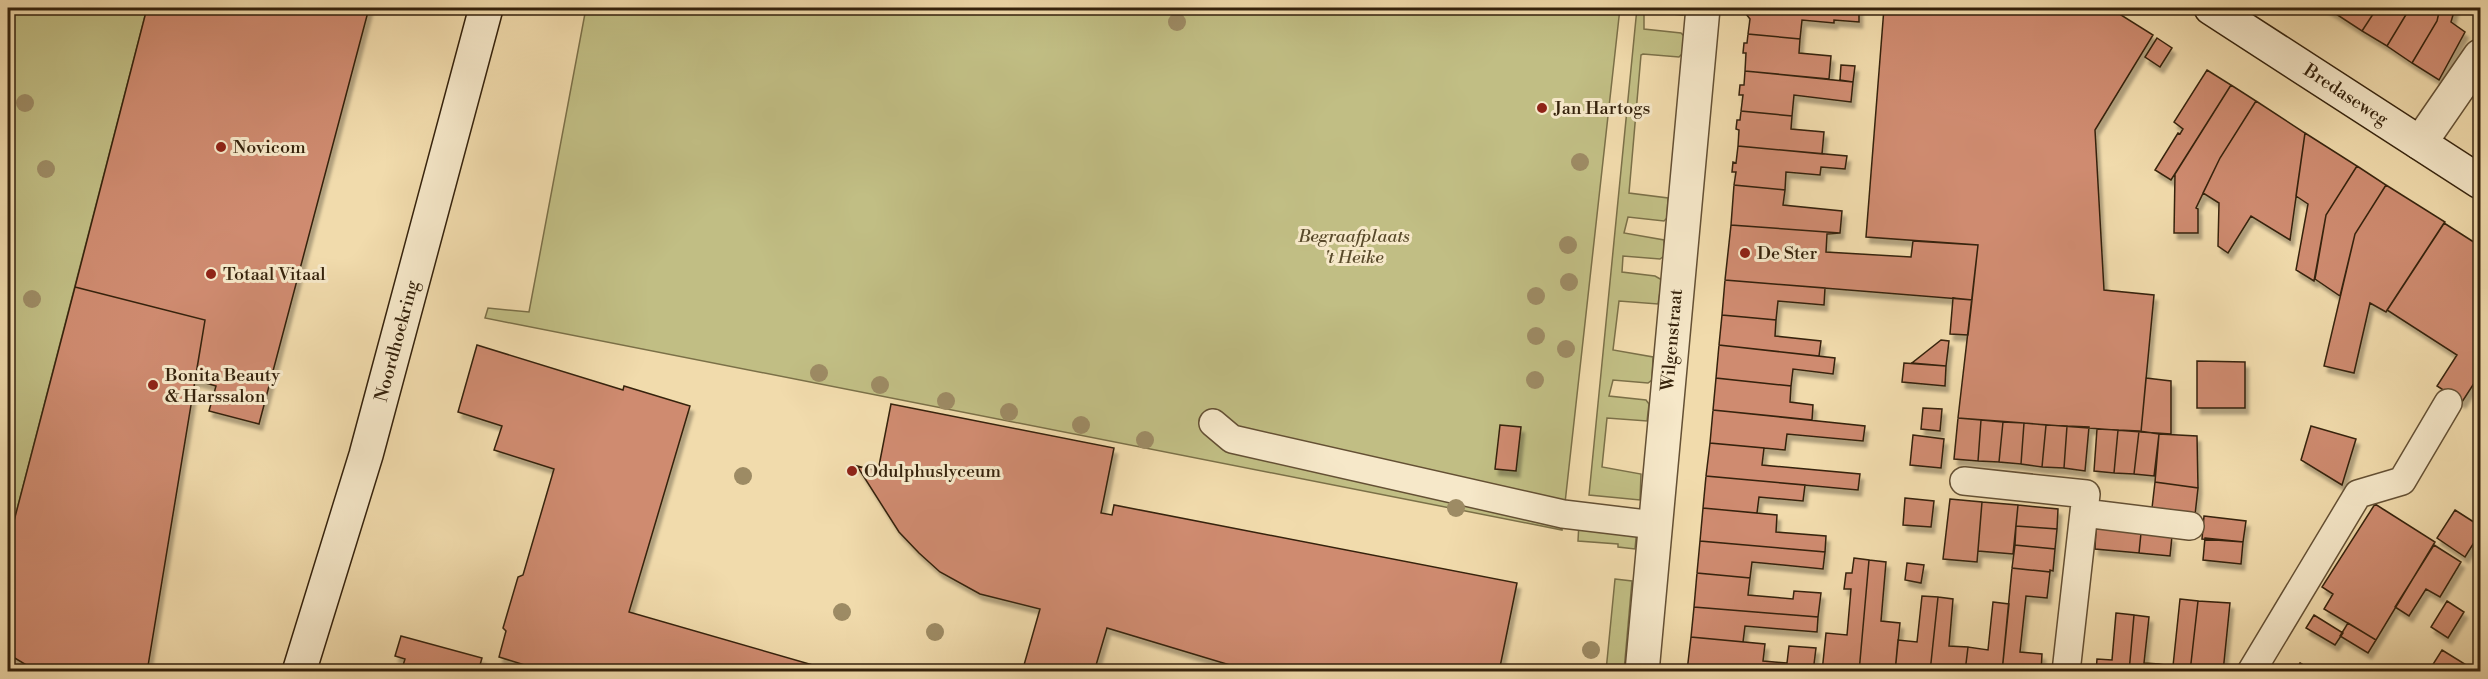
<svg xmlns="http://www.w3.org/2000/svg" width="2488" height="679" viewBox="0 0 2488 679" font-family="'Libre Bodoni',serif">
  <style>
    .green { fill: #c1be84; stroke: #7b7048; stroke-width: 1.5 }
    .building { fill: #cf8b6f; stroke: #35220c; stroke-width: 1.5; filter: url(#shadow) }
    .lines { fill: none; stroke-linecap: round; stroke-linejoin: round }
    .lane-casing { stroke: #645034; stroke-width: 30 }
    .street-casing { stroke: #645034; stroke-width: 36 }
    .secondary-casing { stroke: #35220c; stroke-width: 36 }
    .lane { stroke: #f6e8c9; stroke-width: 27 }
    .street { stroke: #f6e8c9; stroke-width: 33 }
    .secondary { stroke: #f6e8c9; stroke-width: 33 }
    .tree { fill: #9d8b64 }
    .poi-dot { fill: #8f2418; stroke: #f6e8c9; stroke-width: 2 }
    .labels { text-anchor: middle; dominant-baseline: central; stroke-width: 6; stroke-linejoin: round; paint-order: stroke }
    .street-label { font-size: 18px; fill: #35220c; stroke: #f6e8c9 }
    .poi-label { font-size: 18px; fill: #35220c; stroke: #f6e8c9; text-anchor: start }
    .park-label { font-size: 18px; font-style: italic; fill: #58492a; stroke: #f6e8c9 }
  </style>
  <defs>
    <filter id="shadow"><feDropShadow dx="3.5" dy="6" stdDeviation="1.5" flood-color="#0004"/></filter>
  </defs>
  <rect width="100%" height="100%" fill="#f1dbac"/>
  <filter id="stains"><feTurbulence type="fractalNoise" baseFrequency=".00333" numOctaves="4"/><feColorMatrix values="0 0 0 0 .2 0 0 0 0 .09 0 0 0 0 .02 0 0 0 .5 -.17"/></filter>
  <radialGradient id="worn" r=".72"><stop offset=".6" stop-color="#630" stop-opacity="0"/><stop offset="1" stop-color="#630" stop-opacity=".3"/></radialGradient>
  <path class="green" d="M8,8H147L8,544Z
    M586,8H1620L1562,530L485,318L488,308L529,312Z
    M1637,8H1687L1686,12L1683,15L1647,12L1644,14V29L1681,33L1684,36L1683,53L1679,57L1643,54L1641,55L1629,193L1668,198L1667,218L1664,221L1628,217L1624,233L1664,240V256L1660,259L1623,256L1622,272L1655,276L1662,280L1658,304L1619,301L1613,350L1653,357L1652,380L1648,383L1613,380L1609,396L1646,400L1649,404L1647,421L1607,418L1602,467L1641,474L1640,500L1589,495Z
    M1579,522L1637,528L1635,549L1618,547V544L1578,541Z
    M1615,579L1632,581L1624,671H1606Z"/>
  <path class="building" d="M147,8H369L259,424L209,411L216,386L195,380L205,320L75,287Z
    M1750,8H1859V22L1834,20V23L1802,20L1800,39L1748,34L1750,19L1746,14Z
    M1884,8H2110L2153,35L2095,130L2104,290L2154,295L2141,432L1958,418L1978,245L1866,237Z
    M2326,8H2340L2336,14Z
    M2340,8H2377L2362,31L2336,14Z
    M2377,8H2410L2387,46L2362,31Z
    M2410,8H2440L2437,21L2412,63L2387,46Z
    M2440,8H2455L2451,22L2465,32L2439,80L2412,63L2437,21Z
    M1748,34L1800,39L1799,53L1831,56L1829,79L1745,71L1746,53H1743L1744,43H1747Z
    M2157,38L2172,48L2160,67L2145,57Z
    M1841,65L1855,66L1853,82L1840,80Z
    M2207,70L2231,85L2171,180L2155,170L2178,133L2180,134L2183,129L2174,122Z
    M1745,71L1853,82L1851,102L1794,95L1792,116L1741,111L1743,95H1739L1740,85H1744Z
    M2231,85L2256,101L2220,158L2196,208L2198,209V233H2174L2175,174Z
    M2256,101L2305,133L2290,240L2251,216L2228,253L2218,246L2219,203L2203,193L2220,158Z
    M1741,111L1792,116L1791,129L1824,132L1822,154L1738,146L1739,130L1736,129L1737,120H1740Z
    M2305,133L2357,166L2326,215L2314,281L2296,270L2308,204L2296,196Z
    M1738,146L1847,156L1845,169L1821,167L1820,175L1786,172L1785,190L1734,185L1736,172H1732L1733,162L1736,163Z
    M2357,166L2386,185L2355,234L2340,296L2315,279L2326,215Z
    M1734,185L1785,190L1783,205L1842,211L1840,233L1731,225Z
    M2386,185L2445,222L2386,312L2370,303L2354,373L2324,366L2355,234Z
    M2444,223L2480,246V374L2462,402L2437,386L2457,355L2387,310Z
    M1731,225L1840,233L1827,234L1826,252L1911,257L1913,241L1978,245L1972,300L1725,280Z
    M1725,280L1825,288L1824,305L1778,301L1776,320L1722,315Z
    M75,287L205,320L147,672H38L8,654V544Z
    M1953,298L1972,300L1968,335L1950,334Z
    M1722,315L1776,320L1775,336L1821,341L1819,356L1719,345Z
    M1941,340L1949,341L1946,366L1912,363Z
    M477,345L623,390L624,386L690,406L629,612L837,672H547L499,657L506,631L503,628L518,577L523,575L554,469L494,450L502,426L458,412Z
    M1719,345L1835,358L1833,374L1793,369L1791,386L1716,378Z
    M2197,361L2245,362V408H2197Z
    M1904,363L1946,366L1945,386L1902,382Z
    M1716,378L1791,386L1790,402L1813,405L1812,420L1713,410Z
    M2146,378L2171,381V434L2141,432Z
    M891,404L1114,448L1101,513L1112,515L1114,505L1517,583L1499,672H1253L1107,628L1094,672H1022L1040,609L980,594L940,572L919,553L899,532L857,466L878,471Z
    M1923,408L1942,409L1940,431L1921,429Z
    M1713,410L1865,426L1863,441L1787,434L1785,450L1710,443Z
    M1958,418L1981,420L1978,461L1954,459Z
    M1981,420L2003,422L1999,462L1978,461Z
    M2003,422L2024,423L2021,464L1999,462Z
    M2024,423L2046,425L2042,467L2021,464Z
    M1500,425L1521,427L1516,471L1495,469Z
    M2046,425L2067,426L2064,468L2042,467Z
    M2067,426L2089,427L2085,471L2064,468Z
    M2311,426L2356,439L2342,485L2301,460Z
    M2097,429L2118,430L2114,473L2094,471Z
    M2118,430L2139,431L2134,474L2114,473Z
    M2139,431L2159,434L2154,476L2134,474Z
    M2159,434L2197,436L2198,488L2155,482Z
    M1913,435L1944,439L1941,468L1910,465Z
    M1710,443L1764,448L1762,465L1860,474L1858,490L1706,476Z
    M1706,476L1805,485L1803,501L1759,497L1757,513L1703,508Z
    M2155,482L2198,488L2195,515L2152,508Z
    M1905,498L1934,501L1931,527L1903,525Z
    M1950,499L1982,502L1977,562L1943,559Z
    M1982,502L2018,505L2013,554L1978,551Z
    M2375,504L2435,542L2376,640L2324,609L2333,594L2322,587Z
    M2018,505L2058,509L2057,529L2016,526Z
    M1703,508L1777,515L1776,532L1826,536L1825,552L1700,541Z
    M2455,510L2480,526V533L2465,557L2437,538Z
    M2204,516L2246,521L2243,542L2202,539Z
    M2016,526L2057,529L2055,549L2015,545Z
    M2096,528L2141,533L2139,553L2095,549Z
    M2141,533L2172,536L2170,556L2139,553Z
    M2205,538L2243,542L2241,564L2203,560Z
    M1700,541L1825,552L1823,569L1752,562L1750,578L1697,573Z
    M2015,545L2055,549L2053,571L2050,570V572L2012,568Z
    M2434,545L2461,562L2440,597L2426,589L2409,616L2395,607Z
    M1854,558L1869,560L1859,672H1822L1826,633L1847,635L1851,589H1844L1846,573H1852Z
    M1869,560L1886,562L1881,621L1900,623L1895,672H1859Z
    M1907,563L1924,565L1921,583L1905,580Z
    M2012,568L2050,572L2047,598L2026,596L2020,652L2042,654L2041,672H2002Z
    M1697,573L1750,578L1748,595L1793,599L1794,591L1821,593L1818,617L1694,607Z
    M1922,596L1938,597L1930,672H1895L1898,640L1917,642Z
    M1938,597L1953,599L1949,646L1968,647L1965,672H1930Z
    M2180,599L2198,601L2190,672H2159V664L2173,666Z
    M2198,601L2230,603L2223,672H2190Z
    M2447,601L2464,612L2448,638L2431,627Z
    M1993,602L2009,604L2002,672H1965L1968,647L1988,650Z
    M1694,607L1818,617L1817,632L1745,626L1743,642L1691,637Z
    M2116,613L2134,615L2129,672H2096L2097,659L2112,660Z
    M2134,615L2149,617L2144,663L2159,664V672H2129Z
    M2314,615L2343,633L2335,645L2306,628Z
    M2348,623L2376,640L2368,653L2340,636Z
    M401,636L482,658L478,672H401L405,659L395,656Z
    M1691,637L1765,644L1763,661L1787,663L1789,646L1816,648L1813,672L1687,671Z
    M2442,650L2468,666L2465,672H2434L2430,669Z
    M2300,663L2315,672H2295Z"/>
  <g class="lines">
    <g class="lane-casing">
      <path id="lane" d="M1213,423L1232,439L1563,514L1655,525
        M1964,481L2086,494L2066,672
        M2084,513L2190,526
        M2251,672L2358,494L2402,481L2448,403"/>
    </g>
    <g class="street-casing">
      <path id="street" d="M2420,143L2480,56
        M1642,672L1703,8"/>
    </g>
    <g class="secondary-casing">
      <path id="secondary" d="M2211,8L2480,182
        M299,672L366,455L486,8"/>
    </g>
    <use href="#lane" class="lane"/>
    <use href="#street" class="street"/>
    <use href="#secondary" class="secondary"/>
  </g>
  <g class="tree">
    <circle cx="1177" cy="22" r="9"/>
    <circle cx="25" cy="103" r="9"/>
    <circle cx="1580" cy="162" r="9"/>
    <circle cx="46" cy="169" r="9"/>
    <circle cx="1568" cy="245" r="9"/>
    <circle cx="1569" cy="282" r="9"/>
    <circle cx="1536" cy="296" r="9"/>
    <circle cx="32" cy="299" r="9"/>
    <circle cx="1536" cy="336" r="9"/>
    <circle cx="1566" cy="349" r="9"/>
    <circle cx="819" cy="373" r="9"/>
    <circle cx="1535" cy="380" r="9"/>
    <circle cx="880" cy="385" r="9"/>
    <circle cx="946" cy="401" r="9"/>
    <circle cx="1009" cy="412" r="9"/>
    <circle cx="1081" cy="425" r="9"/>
    <circle cx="1145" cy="440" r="9"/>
    <circle cx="743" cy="476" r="9"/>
    <circle cx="1456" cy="508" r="9"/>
    <circle cx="842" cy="612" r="9"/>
    <circle cx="935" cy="632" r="9"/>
    <circle cx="1591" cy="650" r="9"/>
  </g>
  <g class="poi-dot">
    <circle cx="1542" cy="108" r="6"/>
    <circle cx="221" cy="147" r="6"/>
    <circle cx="1745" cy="253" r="6"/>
    <circle cx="211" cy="274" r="6"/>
    <circle cx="153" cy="385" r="6"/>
    <circle cx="852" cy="471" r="6"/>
  </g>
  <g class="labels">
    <g class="street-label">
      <text transform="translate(2346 95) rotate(33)">Bredaseweg</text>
      <text transform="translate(1672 340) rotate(-85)">Wilgenstraat</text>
      <text transform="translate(397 341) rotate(-75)">Noordhoekring</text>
    </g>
    <g class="poi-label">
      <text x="1554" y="108">Jan Hartogs</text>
      <text x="233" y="147">Novicom</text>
      <text x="1757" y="253">De Ster</text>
      <text x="223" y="274">Totaal Vitaal</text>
      <text x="165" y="375">Bonita Beauty<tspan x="165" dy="21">&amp; Harssalon</tspan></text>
      <text x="864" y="471">Odulphuslyceum</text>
    </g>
    <g class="park-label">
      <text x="1354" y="236">Begraafplaats<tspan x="1354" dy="21">'t Heike</tspan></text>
    </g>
  </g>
  <rect width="2488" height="679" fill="none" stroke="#f1dbac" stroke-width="30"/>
  <rect x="9" y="9" width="2470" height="661" fill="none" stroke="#35220c" stroke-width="3"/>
  <rect x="15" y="15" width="2458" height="649" fill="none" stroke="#35220c" stroke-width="1.5"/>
  <rect width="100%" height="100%" filter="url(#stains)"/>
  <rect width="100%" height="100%" fill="url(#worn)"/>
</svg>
